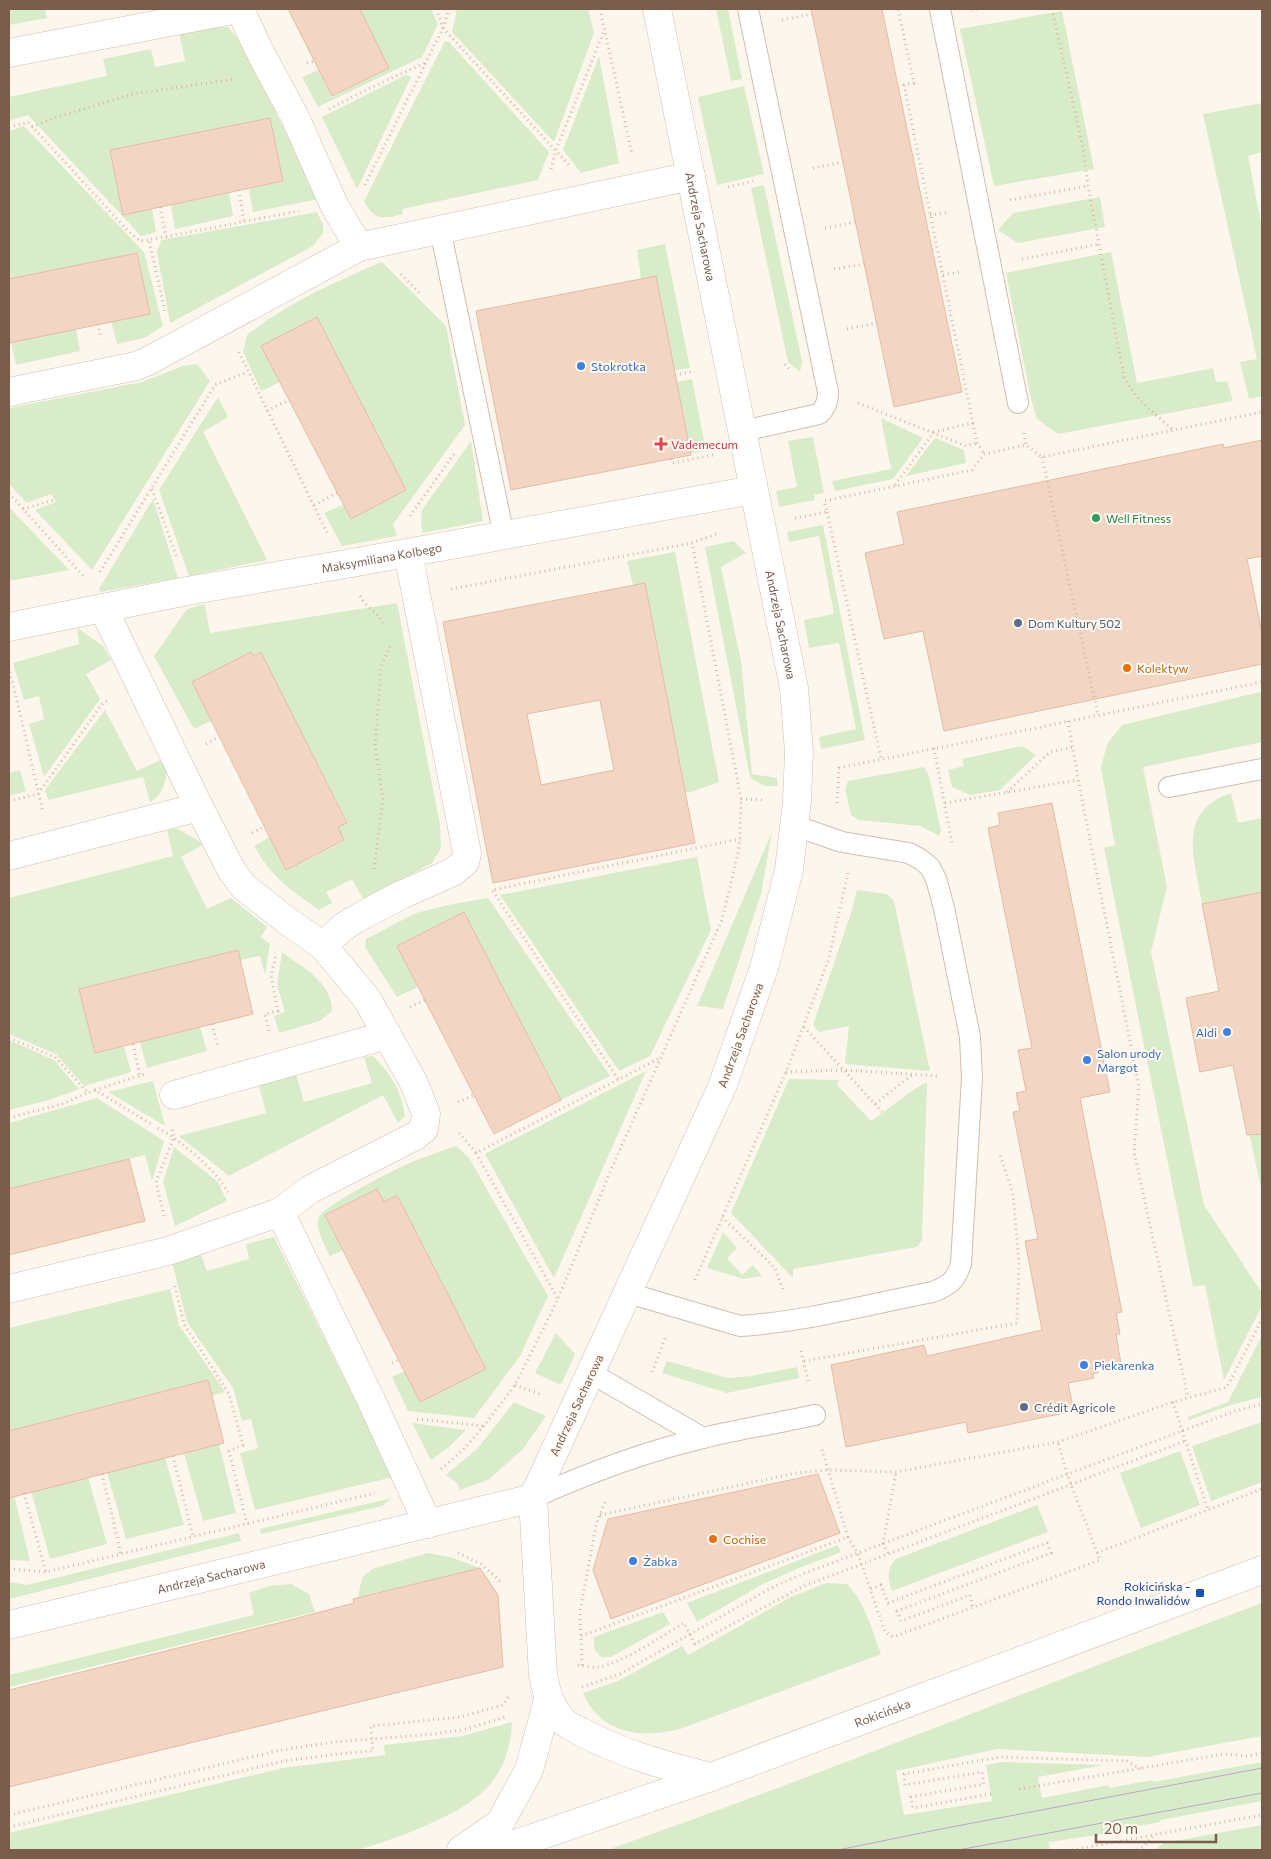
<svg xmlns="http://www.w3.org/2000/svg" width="1271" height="1859" viewBox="0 0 1271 1859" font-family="Commissioner,sans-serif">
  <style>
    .green { fill: #d8ecc9 }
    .building { fill: #f3d5c3; stroke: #e6bba3; fill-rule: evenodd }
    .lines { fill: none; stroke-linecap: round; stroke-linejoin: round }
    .lane-casing { stroke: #d1beb0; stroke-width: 22 }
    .street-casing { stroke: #d1beb0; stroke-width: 29 }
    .secondary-casing { stroke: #d6c0b0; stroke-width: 29 }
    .path { stroke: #d9b8a5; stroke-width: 3; stroke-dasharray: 1 4; stroke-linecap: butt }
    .lane { stroke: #fff; stroke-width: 20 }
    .street { stroke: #fff; stroke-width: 28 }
    .secondary { stroke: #fff; stroke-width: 28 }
    .tram { stroke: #b9a8c9; stroke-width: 1 }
    .shop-dot { fill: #3f7fe0; stroke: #fffaf3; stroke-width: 2 }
    .health-dot { fill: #e0444e; stroke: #fffaf3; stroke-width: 2 }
    .leisure-dot { fill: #2e9e5b; stroke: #fffaf3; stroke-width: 2 }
    .service-dot { fill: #5c6f8a; stroke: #fffaf3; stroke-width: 2 }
    .food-dot { fill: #e8710a; stroke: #fffaf3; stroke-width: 2 }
    .transit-dot { fill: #1a4fb4; stroke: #fffaf3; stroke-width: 2 }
    .labels { text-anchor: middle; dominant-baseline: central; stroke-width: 4; stroke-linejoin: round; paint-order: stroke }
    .street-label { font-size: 12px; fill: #7a5c4d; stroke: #fffaf3 }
    .shop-label { font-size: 12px; fill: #366cbe; stroke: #fffaf3; text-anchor: start }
    .health-label { font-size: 12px; fill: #be3a42; stroke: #fffaf3; text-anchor: start }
    .leisure-label { font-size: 12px; fill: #27864d; stroke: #fffaf3; text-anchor: start }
    .service-label { font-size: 12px; fill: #4e5e75; stroke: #fffaf3; text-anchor: start }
    .food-label { font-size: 12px; fill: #c56008; stroke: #fffaf3; text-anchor: start }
    .transit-label { font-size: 12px; fill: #164399; stroke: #fffaf3; text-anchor: end }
  </style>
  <rect width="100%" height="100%" fill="#fdf6ec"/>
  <path class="green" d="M9,9H45L47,18L9,25Z
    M360,9H431L438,24L422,57L318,107L302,77L318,70L332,97L389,68Z
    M457,9H588L594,33L554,142L452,32Z
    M716,9H728L742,79L731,81Z
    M1062,11L1094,169L994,186L960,29Z
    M228,27L240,41L319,199L253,212L249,189L283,181L270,118L110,150L123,214L152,208L156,232L141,236L28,115L9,121V97L107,76L103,59L151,49L155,67L185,61L179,31Z
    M445,41L449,42L549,152L538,180L402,209L403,214C383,219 374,221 364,201Z
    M599,56L619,163L581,173L563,150Z
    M406,75L411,77L357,189L322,117Z
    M744,86L764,174L717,185L698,97Z
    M1262,103V152L1248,156L1262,228V396L1249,399L1240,362L1257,359L1203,114Z
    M24,126L144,252L163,326L144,338L117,344L111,321L149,314L137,253L9,279V131Z
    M764,185L802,361L800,372L788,362L751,188Z
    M229,193L233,216L175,229L171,205Z
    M1100,197L1105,227L1018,243L998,230L1013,213Z
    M317,212L323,225V233L313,246L170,323L157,252L161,240Z
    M665,244L690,368L674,370L656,276L641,279L637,250Z
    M1111,252L1137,383L1213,368L1216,382L1227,381L1233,401L1058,434L1037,419L1031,399L1006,273Z
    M382,262L446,326L465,425L393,524L397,536L342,546L324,513L343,505L351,519L406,490L317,317L261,346L280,382L261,391L243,352L247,335C287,303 335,282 382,262Z
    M76,329L80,351L16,365L11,342Z
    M197,364L210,381L92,570L35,510L56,502L51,494L27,503L9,484V408L142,382L183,366Z
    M692,379L706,451L691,453L677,382Z
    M218,397L228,417L203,432L267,560L189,576L159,490Z
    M881,418L923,438L893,479L835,491L832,481L891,469Z
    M813,437L824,493L814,495L815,500L779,507L776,491L797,487L788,441Z
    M935,438L964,450L966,463L906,476Z
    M471,441L483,521L423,533L421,525L422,510Z
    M153,499L178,578L101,592L99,589Z
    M9,507L69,570L9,581Z
    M823,525L865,740L821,749L819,737L856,729L839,643L809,648L804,620L834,614L819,536L789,542L787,532Z
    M734,541L746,553L721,567L741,661L752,774L777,778L778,786H765L752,779L749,772L705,547Z
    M675,552L719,782L691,792H685L645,583L633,585L627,561Z
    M397,603L440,825L441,848L432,863L364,900L352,879L326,892L332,903L319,910C291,890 271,877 254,846L270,837L287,870L344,841L338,827L347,822L261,652L254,656L251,652L192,682L211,721L194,729L154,656L187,609L205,604L210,633Z
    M77,628L103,646L111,660L86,674L100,699L44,777L29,724L44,719L39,696L24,700L13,663L79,644Z
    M1260,692L1262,693V742L1143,767L1167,887L1151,952L1204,1205L1262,1293V1306L1224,1380L1205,1285L1193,1287L1104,848L1115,845L1101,768L1107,744L1122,725Z
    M105,710L137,771L160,760L167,772C164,786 163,795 150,802L143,777L48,800L45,790Z
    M1022,746L1036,755L1000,790L970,795L952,787L948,770L964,766L962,759Z
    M924,767L929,776L941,831L939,836L921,826L859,820L851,815L845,789L848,781Z
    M20,770L26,791L9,796V773Z
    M1231,793L1238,823L1262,818V892L1202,904C1195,860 1175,812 1231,793Z
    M170,829H178L204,844L181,857L207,909L231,898L267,927L261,937L270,944L265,975L260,956L240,960L237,950L79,989L95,1053L124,1046L131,1072L84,1086L56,1054L9,1034V898L173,856L167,831Z
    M772,832L761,894L723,1009L697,1006Z
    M697,857L711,930L650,1056L619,1071L500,895Z
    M857,890L887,894L894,901L930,1071L845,1064L849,1026L819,1032L813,1025L852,910Z
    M488,898L610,1076L561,1100L472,929L463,933L455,916L397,946L418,987L397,997L365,947L366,939L416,913L448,905Z
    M282,952C303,968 332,982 332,1011L320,1021L279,1033L274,1016L285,1012L277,985Z
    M200,1027L207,1051L147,1068L140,1042Z
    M9,1040L54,1060L79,1089L49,1100L9,1110Z
    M373,1056C390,1072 402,1092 405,1116L398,1123L383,1095L229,1176L179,1136L266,1113L259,1086L296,1074L304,1102L372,1083L364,1057Z
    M646,1071L554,1278L485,1154Z
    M789,1079L839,1080L837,1085L871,1121L916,1088L927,1082L922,1240L917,1247L793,1269V1278L731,1213Z
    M153,1081L165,1126L108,1092Z
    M97,1098L164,1141L152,1181L145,1155L9,1189V1123Z
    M1262,1120V1193L1247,1123Z
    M456,1146L469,1158L548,1296L520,1356L474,1418L408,1411L392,1377L404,1371L420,1402L486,1369L466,1328L456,1332L450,1299L418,1235L409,1239V1219L397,1195L384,1202L377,1190L343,1250L330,1256C325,1247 314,1226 319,1217C326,1204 396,1169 412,1162C426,1156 441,1151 456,1146Z
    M174,1147L218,1182L227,1201L175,1226L163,1182Z
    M723,1232L737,1248L727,1258L742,1275L753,1265L762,1276L744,1279L707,1268Z
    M274,1237L393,1477L255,1510L240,1453L258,1448L251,1419L242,1421L233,1388L187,1322L172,1262L201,1255L207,1271L249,1259L246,1244Z
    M170,1289L179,1325L225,1392L211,1396L207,1380L9,1431V1328Z
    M556,1333L575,1354L562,1383L558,1384L535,1373Z
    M1262,1335V1397L1231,1405L1189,1420L1188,1417L1228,1402Z
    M667,1361L728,1378L751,1376L797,1367L799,1378L727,1393L662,1373Z
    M514,1402L546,1416L523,1449L488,1480L460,1490L458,1484L446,1475L478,1448Z
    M1262,1422V1482L1211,1501L1192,1446Z
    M412,1423L466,1430L449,1447L431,1460Z
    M219,1444L236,1513L203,1521L184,1453Z
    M1180,1451L1200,1505L1141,1528L1120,1473Z
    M165,1457L184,1525L126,1539L107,1472Z
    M88,1477L107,1544L50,1559L31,1491Z
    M14,1495L30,1561L9,1560V1497Z
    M392,1498L382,1506L261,1534L260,1529Z
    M1037,1505L1048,1532L892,1591C888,1579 886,1569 896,1559Z
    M239,1533L241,1541L9,1599V1582L27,1585Z
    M838,1545L841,1552L799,1568L765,1583L697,1622L687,1603Z
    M428,1553L450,1557L480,1568L358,1597L362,1578L372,1569Z
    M826,1583L847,1584C865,1602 872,1630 881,1654L680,1729C642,1739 600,1734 583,1693L618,1681L682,1646L688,1655L791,1597Z
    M291,1584L309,1594L315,1612L9,1687V1675L254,1615L249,1593L269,1586Z
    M1262,1603V1736L1148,1757L997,1749L896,1771L904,1815L992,1801L986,1765L1002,1762L1104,1765L1038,1777L1042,1798L1109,1785V1788L1153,1780V1782L1262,1762V1801L1160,1820V1822L1117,1830V1832L1049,1842L1050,1850H607C827,1773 1043,1684 1262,1603Z
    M663,1612L670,1624L611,1657H601C594,1651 593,1646 594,1637Z
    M512,1722C509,1781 477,1803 427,1825C404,1835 382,1843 358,1850H9V1833L283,1768L385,1755L384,1745L463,1736Z
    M1262,1825V1850H1155L1164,1843Z"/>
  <path class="building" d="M288,9H360L389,68L332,96Z
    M811,9H882L962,392L894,407Z
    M270,118L283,181L123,215L110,150Z
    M137,253L150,314L9,343V279Z
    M656,276L691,455L511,490L476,311Z
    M317,317L406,490L351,519L261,346Z
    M1262,440V556L1247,559L1262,633V664L944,731L923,631L884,639L865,553L904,544L897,512L1223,444L1224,448Z
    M645,583L695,843L493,883L443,622ZM600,700L614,770L541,785L527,714Z
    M251,652L254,656L261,652L347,823L338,827L344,840L286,870L192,682Z
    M1052,803L1110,1092L1080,1098L1122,1312L1116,1313L1120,1334H1116L1121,1364L1097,1368L1098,1373H1093L1094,1378L1068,1383L1074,1411L968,1433L966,1422L846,1447L831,1365L924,1345L927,1356L1042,1330L1025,1241L1038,1239L1013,1112L1020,1111L1016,1093L1026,1091L1018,1050L1032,1048L988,828L1000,825L998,813Z
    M1262,892V1134L1247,1135L1233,1065L1200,1072L1186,998L1219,991L1202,904Z
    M464,912L561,1100L494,1134L397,946Z
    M238,950L253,1014L95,1053L79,989Z
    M129,1159L145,1221L9,1255V1189Z
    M377,1189L384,1202L397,1195L486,1369L420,1402L325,1215Z
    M208,1380L224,1443L9,1498V1431Z
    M818,1474L840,1533L611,1619L593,1570L608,1519Z
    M480,1568L498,1595L503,1667L9,1787V1690L290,1620L354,1603L353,1599Z"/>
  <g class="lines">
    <g class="lane-casing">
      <path id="lane" d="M940,9L1018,403
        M440,229L504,536
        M743,431L819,414C826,408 828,400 828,392L748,9
        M1169,787L1262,769
        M628,1293L740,1326C805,1322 869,1304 933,1292C949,1285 955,1282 961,1264L972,1078L970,1037L944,908L936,879L930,867L920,859L909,853L842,842L793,825
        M591,1373L703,1438
        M533,1498C588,1473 644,1452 703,1438C740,1429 778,1423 815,1415"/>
    </g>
    <g class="street-casing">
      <g id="street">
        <path d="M240,9L258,48L295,117L334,205L359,247"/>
        <path id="s1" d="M657,9L794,688L799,752L797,801L789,870L764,968L722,1087L533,1498L543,1675C547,1693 549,1705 562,1720C566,1725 575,1728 581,1732C623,1754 666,1766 711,1777"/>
        <path d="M9,53L238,9"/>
        <path d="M9,392L136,366L148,361L359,247L691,176"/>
        <path d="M103,608L199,807"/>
        <path id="s2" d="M9,627L187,591L346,564L753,490"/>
        <path d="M9,856L199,807L232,871L243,886L286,920L323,946L367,999L414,1083L426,1114L424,1129L415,1136L309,1190L280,1212L371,1400L428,1524"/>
        <path d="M323,946L343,927L363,915L401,895L453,872L465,862L467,853L408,553"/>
        <path d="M174,1095L387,1035"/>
        <path d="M9,1289L168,1251L280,1212"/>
        <path id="s3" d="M9,1625L533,1498"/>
        <path d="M461,1850L500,1823L529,1770L548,1700"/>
      </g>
    </g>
    <g class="secondary-casing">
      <g id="secondary">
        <path id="s4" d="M498,1850L711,1777L1262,1570"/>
      </g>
    </g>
    <path class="path" d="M436,9L443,28L569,165
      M600,9L632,154
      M1052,9L1083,148L1088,186L1124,377C1135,399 1154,413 1172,429
      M971,10L979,9
      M782,20L812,14
      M307,63L314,61
      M329,109L372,87L425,63
      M9,127L28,122L128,231L140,241L149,240
      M32,127L57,117L133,94L235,79
      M813,168L843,162
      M551,169L556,150L604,31
      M365,185L443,28L449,9
      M728,187L753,181
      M239,190L244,222
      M1010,200L1088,186
      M160,207L166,237
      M930,215L950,212
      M825,228L856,222
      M1022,259L1100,244
      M834,269L865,264
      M401,274L421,295
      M943,275L959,272
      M165,311L149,240L299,211
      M98,324L101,339
      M847,329L877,323
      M239,352L327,533
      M785,364L790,370
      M675,375L695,371
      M858,403L966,446L977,443
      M267,411L289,400
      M973,423L977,443L984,454
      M1024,433L1026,445
      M1042,457L1098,715
      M671,459L672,463L713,455
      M895,485L934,432L973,423L904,85L914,83L898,9
      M152,489L177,558
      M9,493L83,576
      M314,505L337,493
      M23,509L54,500
      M827,512L881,759
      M410,516L454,454
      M795,518L827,512L824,501L972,470L984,454L1026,445L1042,457L1262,412
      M100,572L215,385L247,372
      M451,589L692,543L716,534
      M360,596C367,609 379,612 384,625
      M9,667L43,812
      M1068,721L1078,779L1139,1087L1134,1152L1188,1398
      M206,744L219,737
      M934,748L952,843
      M1007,792L1050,752L1073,747
      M741,799L762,800
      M9,801L38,794L103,703L110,699
      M837,803L839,768L1262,682
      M945,803L1077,780
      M252,833L265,826
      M374,869L383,799L375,746L381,667L390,646
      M410,1007L425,1000
      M212,1024L218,1047
      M804,1027L875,1104L913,1074
      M269,1031L265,1014L278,1011L271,976L276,955
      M9,1038L55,1057L88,1093L95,1090L153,1125
      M133,1044L140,1076
      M786,1072L843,1070L940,1076
      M618,1079L492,890L740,839
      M95,1090L145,1074
      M458,1102L474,1095
      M875,1104L882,1112
      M9,1118L62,1104L88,1093
      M158,1128C182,1142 214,1168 228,1192
      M459,1133L476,1153L658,1059
      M476,1153L558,1299
      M164,1216L156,1182L174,1137L172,1129
      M722,1217L775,1268L783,1290
      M695,1280L786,1072L828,961L848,873
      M175,1286L184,1324L229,1394L243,1445L229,1451L247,1524
      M801,1351L809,1384
      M804,1361L1017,1323L1019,1264L1013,1193L1000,1155
      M392,1363L398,1360
      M652,1372L666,1336
      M515,1385L542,1395
      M1173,1402L1208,1510
      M417,1419L483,1426
      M173,1456L193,1537
      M441,1469L462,1451L484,1426L515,1385L558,1299L610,1172L722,920L738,854L740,839L741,799L692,543
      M102,1474L121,1554
      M24,1493L46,1572
      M600,1515L796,1473L827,1470L896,1472L1058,1442L1173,1402L1227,1387L1262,1319
      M848,1537L858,1554L885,1632L893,1637L1100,1560L1067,1474L1058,1442
      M458,1553L481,1564L502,1583
      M888,1553L883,1544L896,1472
      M1097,1553L1262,1489
      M9,1569L46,1572L375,1493
      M871,1589L881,1585L888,1603L1047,1543L1051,1553L897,1611L901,1621L970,1595L973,1608
      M581,1636L848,1537L821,1446
      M578,1665C584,1666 591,1668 598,1667C621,1664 662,1636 684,1623L695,1644L804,1586L1185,1441
      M582,1665L580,1612L596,1525L605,1502
      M582,1687L620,1674L773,1587L805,1573L1235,1411L1262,1404
      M1019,1789L1224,1754L1247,1756L1262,1753
      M991,1794L913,1808L911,1797L984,1784L982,1772L905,1785L904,1774L1000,1757L1127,1761L1141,1769
      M9,1815L281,1750L334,1742L434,1734L462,1730L506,1717
      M9,1827L284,1761L337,1754L373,1751L371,1726L460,1717L503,1705L510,1694
      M1072,1850L1262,1815
      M1137,1850L1143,1847L1153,1836"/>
    <use href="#lane" class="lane"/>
    <use href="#street" class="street"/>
    <use href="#secondary" class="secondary"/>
    <path class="tram" d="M838,1850L936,1830L1262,1768
      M958,1850L1262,1793"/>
  </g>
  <g class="shop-dot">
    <circle cx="581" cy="366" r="5"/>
    <circle cx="1227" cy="1032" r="5"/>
    <circle cx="1087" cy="1060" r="5"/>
    <circle cx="1084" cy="1365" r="5"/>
    <circle cx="633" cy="1561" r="5"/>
  </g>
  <path class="health-dot" d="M658.5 436.5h5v5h5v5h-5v5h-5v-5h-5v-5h5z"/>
  <circle class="leisure-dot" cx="1096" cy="518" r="5"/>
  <g class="service-dot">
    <circle cx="1018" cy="623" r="5"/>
    <circle cx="1024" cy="1407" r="5"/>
  </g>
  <g class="food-dot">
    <circle cx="1127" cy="668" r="5"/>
    <circle cx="713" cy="1539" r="5"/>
  </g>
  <rect class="transit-dot" x="1195" y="1588" width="10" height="10" rx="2.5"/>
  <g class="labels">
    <g class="street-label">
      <text stroke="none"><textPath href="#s1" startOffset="222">Andrzeja Sacharowa</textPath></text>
      <text stroke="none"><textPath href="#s2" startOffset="379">Maksymiliana Kolbego</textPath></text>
      <text stroke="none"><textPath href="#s1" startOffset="628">Andrzeja Sacharowa</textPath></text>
      <text transform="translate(740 1035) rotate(-70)">Andrzeja Sacharowa</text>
      <text transform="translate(576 1405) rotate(-65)">Andrzeja Sacharowa</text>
      <text stroke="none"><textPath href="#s3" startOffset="208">Andrzeja Sacharowa</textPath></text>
      <text stroke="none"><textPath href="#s4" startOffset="408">Rokicińska</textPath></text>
    </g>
    <g class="shop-label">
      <text x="591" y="366">Stokrotka</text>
      <text x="1217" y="1032" text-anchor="end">Aldi</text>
      <text x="1097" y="1053">Salon urody<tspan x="1097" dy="14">Margot</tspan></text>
      <text x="1094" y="1365">Piekarenka</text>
      <text x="643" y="1561">Żabka</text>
    </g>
    <g class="health-label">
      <text x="671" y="444">Vademecum</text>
    </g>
    <g class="leisure-label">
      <text x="1106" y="518">Well Fitness</text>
    </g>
    <g class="service-label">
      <text x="1028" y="623">Dom Kultury 502</text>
      <text x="1034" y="1407">Crédit Agricole</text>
    </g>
    <g class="food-label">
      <text x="1137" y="668">Kolektyw</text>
      <text x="723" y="1539">Cochise</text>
    </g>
    <g class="transit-label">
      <text x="1190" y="1586">Rokicińska -<tspan x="1190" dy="14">Rondo Inwalidów</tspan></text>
    </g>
  </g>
  <rect width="1271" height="1859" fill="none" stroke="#7a5c4d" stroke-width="20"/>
  <path d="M1096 1834v8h120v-8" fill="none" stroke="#7a5c4d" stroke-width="2.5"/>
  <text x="1104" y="1834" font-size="15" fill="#7a5c4d" stroke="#fffaf3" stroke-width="4" paint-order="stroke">20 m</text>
</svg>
